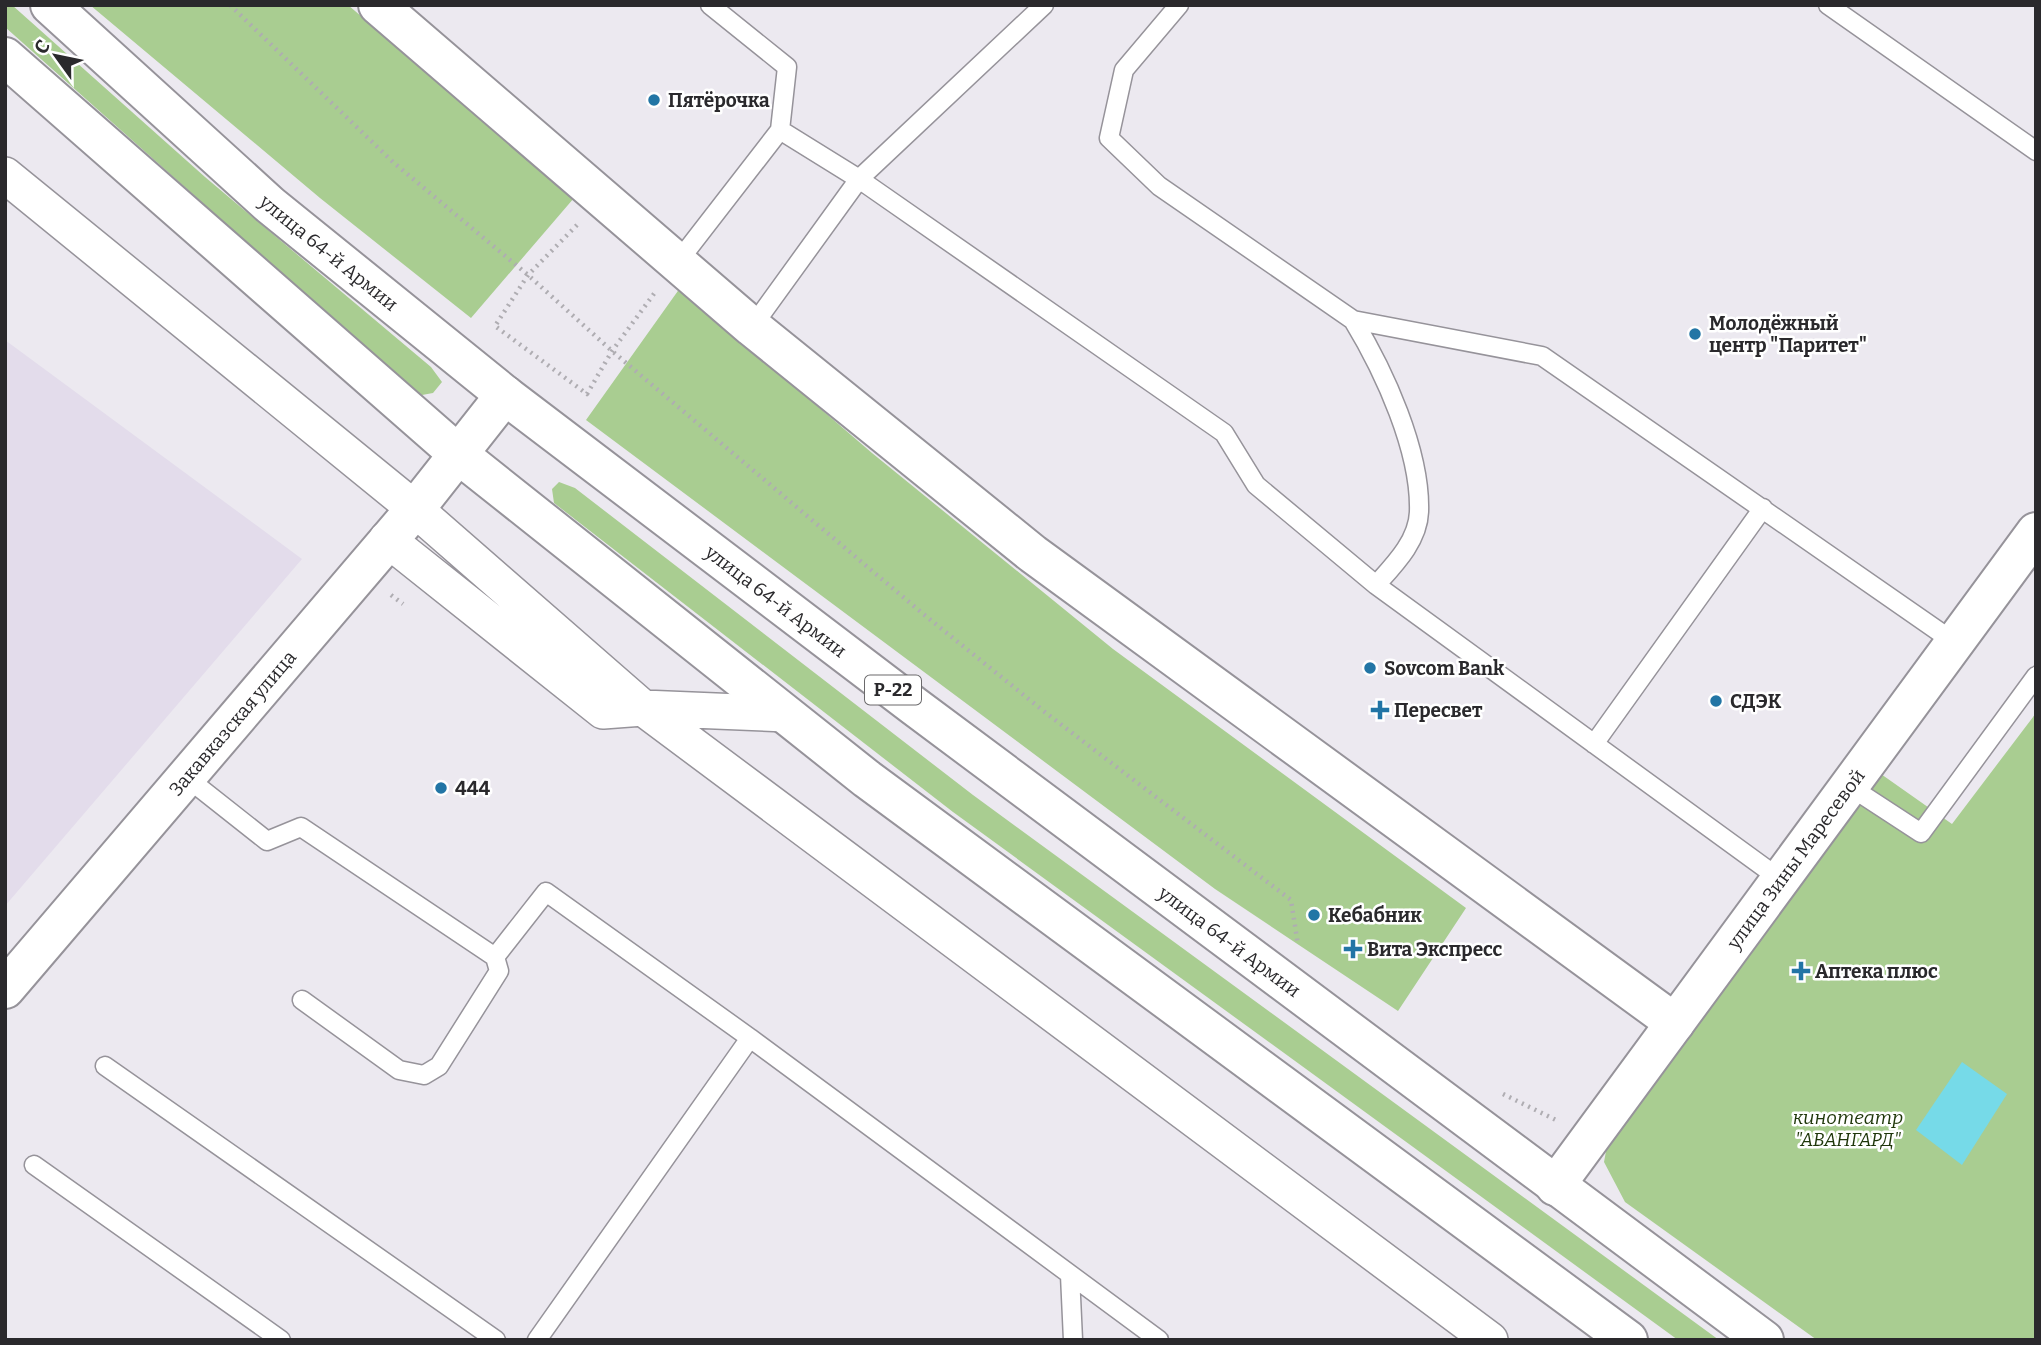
<svg xmlns="http://www.w3.org/2000/svg" width="2041" height="1345" viewBox="0 0 2041 1345" font-family="Bitter,serif">
  <style>
    .built { fill: #e3dceb }
    .green { fill: #a9cd91 }
    .water { fill: #76dae8 }
    .lines { fill: none; stroke-linecap: round; stroke-linejoin: round }
    .service-casing { stroke: #96939a; stroke-width: 21 }
    .minor-casing { stroke: #96939a; stroke-width: 38 }
    .tertiary-casing { stroke: #96939a; stroke-width: 42 }
    .trunk-casing { stroke: #96939a; stroke-width: 42 }
    .path { stroke: #afadb2; stroke-width: 4.5; stroke-dasharray: 2 5; stroke-linecap: butt }
    .service { stroke: #fff; stroke-width: 18 }
    .minor { stroke: #fff; stroke-width: 35 }
    .tertiary { stroke: #fff; stroke-width: 38 }
    .trunk { stroke: #fff; stroke-width: 38 }
    .poi-dot { fill: #2275a5; stroke: #fff; stroke-width: 2.5 }
    .labels { text-anchor: middle; dominant-baseline: central; stroke-width: 5; stroke-linejoin: round; paint-order: stroke }
    .shield { fill: #fff; stroke: #6a696b; stroke-width: 2 }
    .shield-label { font-size: 18px; font-weight: bold; fill: #2a292c }
    .poi-label { font-size: 19px; font-weight: bold; fill: #2a292c; stroke: #fff; text-anchor: start }
    .street-label { font-size: 19px; fill: #2a292c; stroke: #fff }
    .park-label { font-size: 19px; font-style: italic; fill: #1e3609; stroke: #fff }
  </style>
  <rect width="100%" height="100%" fill="#ece9f0"/>
  <path class="built" d="M5,340L302,559L5,906Z"/>
  <path class="green" d="M5,5H12L205,177L431,367L442,382L433,393L422,395L405,383L5,27Z
    M90,5H348L574,198L471,318L320,198Z
    M680,288L872,453L1113,649L1466,908L1398,1011L1215,889L586,420Z
    M559,482L575,488L973,795L1719,1340H1678L953,812L554,503L552,489Z
    M2036,713V1340H1817L1625,1202L1604,1162L1609,1135L1871,767L1952,824Z"/>
  <path class="water" d="M1962,1062L2007,1094L1962,1165L1916,1130Z"/>
  <g class="lines">
    <g class="service-casing">
      <path id="service" d="M1179,5L1124,70L1109,138L1159,186L1353,320L1542,356L1954,642
        M1828,5L2036,151
        M780,130L859,179L1044,5
        M677,263L780,130L787,67L710,5
        M1353,320C1384,371 1421,451 1419,512C1418,541 1394,565 1376,585
        M752,327L859,179L1224,433L1256,485L1376,585L1780,879
        M1594,744L1763,508
        M186,777L267,841L301,827L495,957L499,971L439,1066L424,1075L399,1070L302,1000
        M1849,786L1921,833L2036,676
        M495,957L546,892L750,1038L537,1340
        M750,1038L1159,1340
        M105,1066L496,1340
        M34,1165L281,1340
        M1070,1275L1073,1340"/>
    </g>
    <g class="minor-casing">
      <path id="minor" d="M5,175L415,509L643,708L1490,1340
        M387,539L603,711L643,708L786,714"/>
    </g>
    <g class="tertiary-casing">
      <g id="tertiary">
        <path d="M378,5L752,327L1033,554L1675,1023"/>
        <path id="s1" d="M5,989L415,509L505,395"/>
        <path id="s2" d="M1555,1186L2036,532"/>
      </g>
    </g>
    <g class="trunk-casing">
      <g id="trunk">
        <path id="s3" d="M50,5L270,205L505,395L914,706L1764,1340"/>
        <path d="M5,57L458,454L867,779L1628,1340"/>
      </g>
    </g>
    <path class="path" d="M230,5L394,163L528,275L612,351L922,613L1046,713L1291,900L1298,945
      M577,225L528,275L495,326L587,394L612,351L656,291
      M391,595L403,604
      M1503,1094L1558,1121"/>
    <use href="#service" class="service"/>
    <use href="#minor" class="minor"/>
    <use href="#tertiary" class="tertiary"/>
    <use href="#trunk" class="trunk"/>
  </g>
  <g class="poi-dot">
    <circle cx="654" cy="100" r="7"/>
    <circle cx="1695" cy="334" r="7"/>
    <circle cx="1370" cy="668" r="7"/>
    <circle cx="1716" cy="701" r="7"/>
    <path d="M1376.5 699.5h7v7h7v7h-7v7h-7v-7h-7v-7h7z"/>
    <circle cx="441" cy="788" r="7"/>
    <circle cx="1314" cy="915" r="7"/>
    <path d="M1349.5 938.5h7v7h7v7h-7v7h-7v-7h-7v-7h7z"/>
    <path d="M1797.5 960.5h7v7h7v7h-7v7h-7v-7h-7v-7h7z"/>
  </g>
  <g class="labels">
    <rect class="shield" x="865" y="675.5" width="56" height="29" rx="5"/>
    <g class="shield-label">
      <text x="893" y="690">Р-22</text>
    </g>
    <g class="poi-label">
      <text x="668" y="100">Пятёрочка</text>
      <text x="1709" y="323">Молодёжный<tspan x="1709" dy="22">центр "Паритет"</tspan></text>
      <text x="1384" y="668">Sovcom Bank</text>
      <text x="1730" y="701">СДЭК</text>
      <text x="1394" y="710">Пересвет</text>
      <text x="455" y="788">444</text>
      <text x="1328" y="915">Кебабник</text>
      <text x="1367" y="949">Вита Экспресс</text>
      <text x="1815" y="971">Аптека плюс</text>
    </g>
    <g class="street-label">
      <text stroke="none"><textPath href="#s3" startOffset="373">улица 64-й Армии</textPath></text>
      <text stroke="none"><textPath href="#s3" startOffset="940">улица 64-й Армии</textPath></text>
      <text stroke="none"><textPath href="#s1" startOffset="350">Закавказская улица</textPath></text>
      <text stroke="none"><textPath href="#s2" startOffset="406">улица Зины Маресевой</textPath></text>
      <text stroke="none"><textPath href="#s3" startOffset="1507">улица 64-й Армии</textPath></text>
    </g>
    <g class="park-label">
      <text x="1848" y="1117">кинотеатр<tspan x="1848" dy="22">"АВАНГАРД"</tspan></text>
    </g>
  </g>
  <rect width="2041" height="1345" fill="none" stroke="#2a292c" stroke-width="14"/>
  <g transform="translate(56 56) rotate(303)" stroke="#ffffff" stroke-width="5" paint-order="stroke">
  <path d="M0-5L12 26L0 18L-12 26Z" fill="#2a292c"/>
  <text y="-10" font-size="19" font-weight="bold" text-anchor="middle" fill="#2a292c">С</text>
  </g>
</svg>
